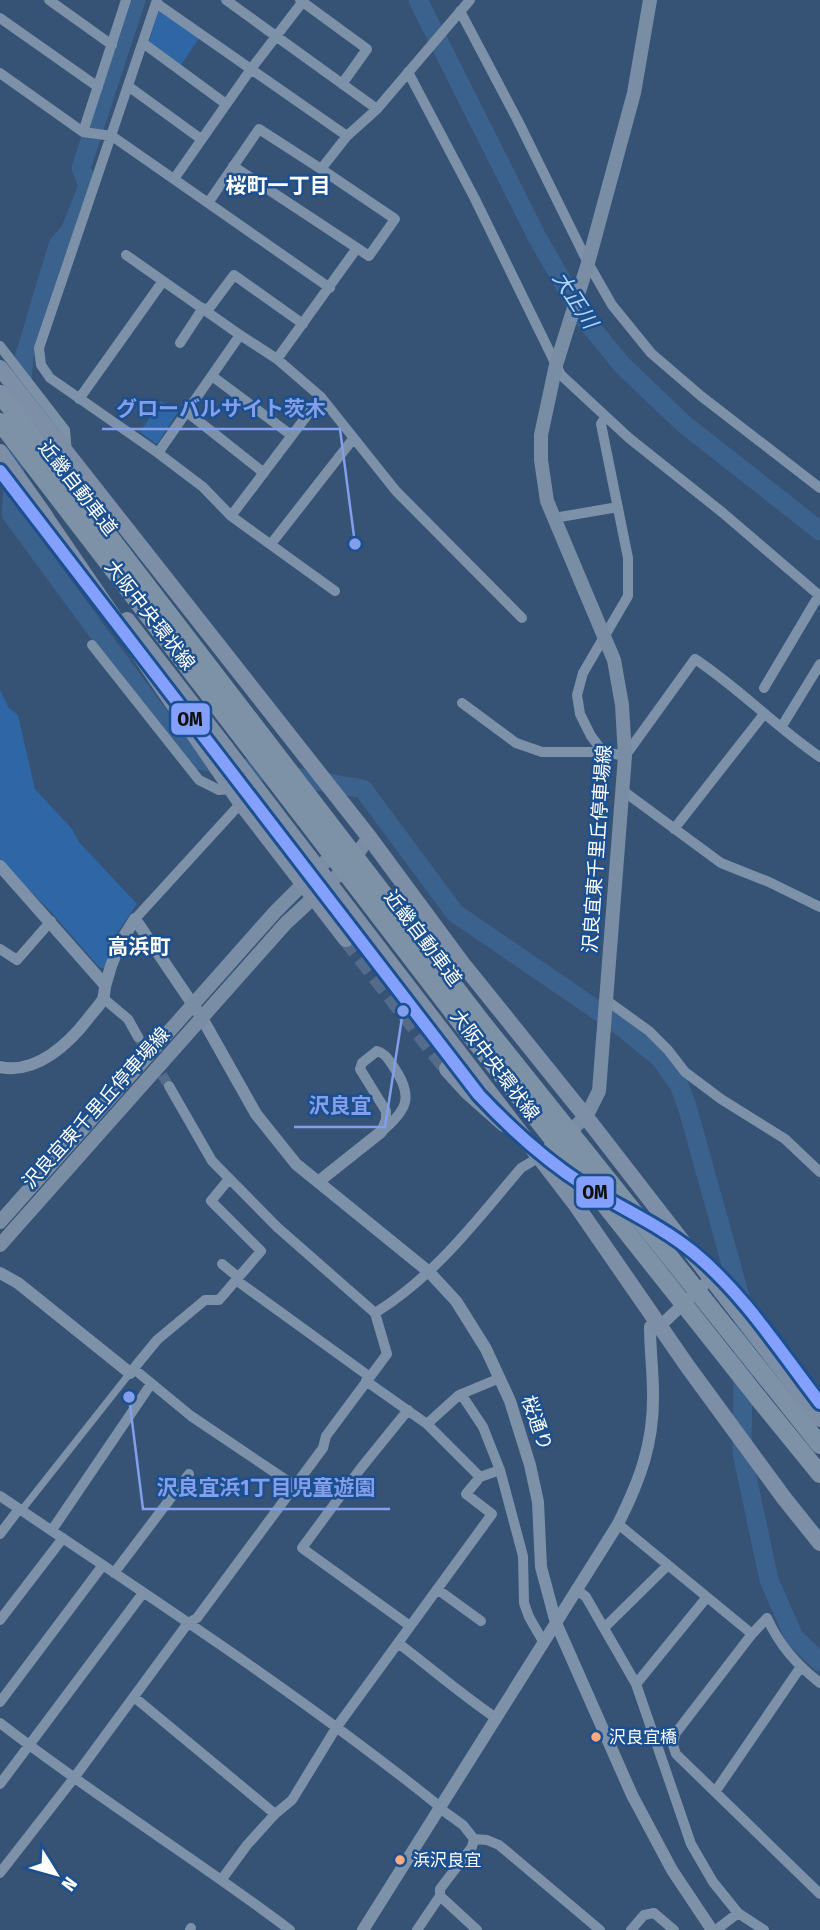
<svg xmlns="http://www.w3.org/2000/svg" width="820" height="1930" viewBox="0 0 820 1930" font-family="'Fira Sans Condensed','Noto Sans JP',sans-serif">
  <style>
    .green { fill: #2f66a5 }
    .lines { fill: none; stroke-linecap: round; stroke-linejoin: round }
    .river { stroke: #3b618d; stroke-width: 19 }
    .minor-tunnel { stroke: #546c89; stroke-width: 10; stroke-dasharray: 10 5; stroke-linecap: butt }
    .primary-tunnel { stroke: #546c89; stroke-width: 16; stroke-dasharray: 16 8; stroke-linecap: butt }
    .pedestrian { stroke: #7d92a8; stroke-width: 7 }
    .minor { stroke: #7d92a8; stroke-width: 10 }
    .tertiary { stroke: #7d92a8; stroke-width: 12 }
    .secondary { stroke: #798da4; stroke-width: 14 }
    .primary { stroke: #7d8ea7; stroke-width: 16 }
    .motorway { stroke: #7e92a7; stroke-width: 18 }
    .primary-bridge { stroke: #7d8ea7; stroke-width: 16 }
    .motorway-bridge { stroke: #7e92a7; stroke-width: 18 }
    .metro-1-casing { stroke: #1b4f8f; stroke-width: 18 }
    .metro-1 { stroke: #83a0fc; stroke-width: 12 }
    .bus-dot { fill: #ffa980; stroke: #1b4f8f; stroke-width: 2.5 }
    .labels { text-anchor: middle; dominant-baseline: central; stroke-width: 5; stroke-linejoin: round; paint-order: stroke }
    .bus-label { font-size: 17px; fill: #fff; stroke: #1b4f8f; text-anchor: start }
    .street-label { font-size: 19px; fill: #fff; stroke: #1b4f8f }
    .neighbourhood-label { font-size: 21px; font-weight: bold; fill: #fff; stroke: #1b4f8f }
    .water-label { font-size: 21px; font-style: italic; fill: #b5d3f5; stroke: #1b4f8f }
    .leader { fill: none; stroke: #839eea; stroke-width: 2.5 }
    .callout-dot { fill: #839eea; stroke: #1b4f8f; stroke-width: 2.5 }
    .callout-label { font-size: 21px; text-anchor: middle; font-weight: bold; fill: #839eea; stroke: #1b4f8f; stroke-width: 5; stroke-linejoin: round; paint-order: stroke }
    .line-badge { stroke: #1b4f8f; stroke-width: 2.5 }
    .pale-badge-label { font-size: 19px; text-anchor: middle; font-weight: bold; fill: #111 }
  </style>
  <rect width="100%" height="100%" fill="#365274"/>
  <path class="green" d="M159,10L200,37L181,65L149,41Z
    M161,401L178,412L157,444L140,432Z
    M0,690L9,708L18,715L35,789L72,829L79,842L137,904L117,933L105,969L99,967L51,912L0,860Z"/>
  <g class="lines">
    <path class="river" d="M418,0L537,237L583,317L622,365L684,424L820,531
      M21,391L24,358L58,245L70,231L88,186L81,168L136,0
      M18,432L11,514L191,759L363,789L455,913L623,1028L660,1058L679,1085L687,1106L744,1311L742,1453L769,1580L794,1637L820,1662"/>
    <path class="minor-tunnel" d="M138,1037L169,1086"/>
    <path class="primary-tunnel" d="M346,939L447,1069"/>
    <path class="pedestrian" d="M21,1511L130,1373"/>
    <path class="minor" d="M49,0L112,45
      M157,0L39,348L41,365L50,378L158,453
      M226,0L377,109
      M300,0L367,49L342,84
      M156,3L347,136
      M460,11L518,121L588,263L612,305L651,353L701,396L820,488
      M0,18L98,87
      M143,43L226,104
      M408,72L475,199L561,375L629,438L723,513L820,596
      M0,73L83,132L112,136L330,288
      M128,86L201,139
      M83,132L126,0
      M233,166L357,248
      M174,179L251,69L304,0
      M208,203L259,129L321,169
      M126,255L240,335
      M207,311L234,275L303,324
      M180,343L203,308
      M0,346L65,430L67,453
      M277,359L357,248L369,256L395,219L321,169L347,136L377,109L470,0
      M212,376L291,435
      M321,397L396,491L522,618
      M79,399L163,281
      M187,412L264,473
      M0,471L16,480
      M231,516L321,397L277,359L240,335L158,453L203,487L231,516L335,591
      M554,518L618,507
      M271,544L353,439
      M92,645L199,780L219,790L231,789
      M764,688L819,595
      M462,703L516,743L542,752H605L625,756L695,659C739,688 776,727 820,757
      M782,726L820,664
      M603,752L591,736L580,714L577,695L583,673L628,596V558L601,424L605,417
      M622,790L721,863L769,882L820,907
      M674,829L764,714
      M135,919L241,803
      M0,949L17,960L51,921
      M103,998L128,1019L138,1037
      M606,1000L649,1031L668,1050L685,1072L721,1099L785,1139L820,1172
      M377,1051C385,1053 388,1059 393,1066C414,1096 408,1110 381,1132L386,1119V1111L360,1069L362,1063Z
      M222,1264L238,1277
      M236,1280L370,1377
      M375,1313C435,1276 476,1221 521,1168L538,1158
      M134,1369L191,1416L295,1486
      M130,1373L157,1340L205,1300H219L261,1251L211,1201L229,1179
      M366,1381L427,1424L459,1395L500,1378
      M461,1394L483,1427L500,1470L523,1556L524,1603L529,1617L544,1643
      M810,1408L820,1396
      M408,1410L361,1468L302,1548L410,1626
      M427,1424L480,1477L500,1470
      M0,1496C148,1596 300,1694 439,1806
      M618,1524L752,1634
      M52,1530L151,1384
      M0,1534L19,1509
      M114,1573L189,1474
      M437,1589L481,1621
      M576,1589L586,1597L636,1684L691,1844L713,1882L738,1913L764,1930
      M0,1620L63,1538
      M604,1628L668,1565
      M398,1643C431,1668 462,1695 496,1718
      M820,1683C796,1664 780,1646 767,1618L752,1634L675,1734L673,1745L676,1754L820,1894
      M636,1684L707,1597
      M134,1697L275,1814
      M0,1702L103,1565
      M0,1723C94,1796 195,1858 290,1930
      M0,1784L143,1593
      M715,1792L800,1668
      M474,1839L487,1840L499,1845L600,1930
      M0,1873L74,1778L188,1623L197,1618L323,1448L326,1436L387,1354L375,1313L277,1227L212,1161L169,1086
      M222,1879L247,1845L275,1814L292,1800L336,1728L492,1514L466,1494L480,1477
      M440,1896L477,1930
      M190,1930L191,1928
      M417,1930L440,1896V1889L472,1847L474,1839L463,1825L438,1807
      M631,1930L644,1915L654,1913L674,1930
      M716,1930L738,1913"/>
    <path class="tertiary" d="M0,866L105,985
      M0,1067C36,1075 70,1043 90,1016C94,1011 100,1005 103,999C105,994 104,988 106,983C112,959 121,939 135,919L202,1018L256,1114L296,1164L429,1272L456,1301L486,1349L510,1401L530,1465L538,1502L541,1567L556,1623L632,1795L672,1870L712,1930
      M318,1182L381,1132
      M0,1273L18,1283L130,1373
      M363,1930L618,1524C640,1480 654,1443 653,1393C653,1371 650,1349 650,1327L661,1325L710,1279"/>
    <path class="secondary" d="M538,1158L586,1117L599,1091L625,756L622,705L614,660L547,501L541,460V435L556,365L588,263L634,93L650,0
      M0,1222L275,912L338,849
      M0,1245L286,923L351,863L369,837"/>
    <path class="primary" d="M0,368L369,837L462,963L586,1117L820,1419
      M0,452L46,517
      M40,509L241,803L346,939
      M127,620L226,748
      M411,990L576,1205L688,1367L784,1498L820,1543
      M447,1069L468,1092L504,1124"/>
    <path class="motorway" d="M773,1386L820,1445
      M759,1399L820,1474"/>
    <path class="primary-bridge" d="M226,748L411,990"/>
    <path class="motorway-bridge" d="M0,394L481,1021L773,1386
      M0,422L468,1032L759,1399"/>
    <g class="metro-1-casing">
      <path id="metro-1" d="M0,471L479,1095C511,1129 545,1160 584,1185C620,1208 660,1225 693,1252C744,1294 780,1351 820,1403"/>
    </g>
    <use href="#metro-1" class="metro-1"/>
  </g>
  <g class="bus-dot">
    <circle cx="596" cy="1737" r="6"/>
    <circle cx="400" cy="1860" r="6"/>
  </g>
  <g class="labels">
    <g class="bus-label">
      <text x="609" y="1737">沢良宜橋</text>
      <text x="413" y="1860">浜沢良宜</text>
    </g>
    <g class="street-label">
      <text transform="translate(78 488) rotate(52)">近畿自動車道</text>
      <text transform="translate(150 615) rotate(52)">大阪中央環状線</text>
      <text transform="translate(597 849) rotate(-86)">沢良宜東千里丘停車場線</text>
      <text transform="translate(423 938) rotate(53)">近畿自動車道</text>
      <text transform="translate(495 1065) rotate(53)">大阪中央環状線</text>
      <text transform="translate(96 1108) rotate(-48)">沢良宜東千里丘停車場線</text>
      <text transform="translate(537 1423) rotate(71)">桜通り</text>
    </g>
    <g class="neighbourhood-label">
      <text x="278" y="186">桜町一丁目</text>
      <text x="139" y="947">高浜町</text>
    </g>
    <g class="water-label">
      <text transform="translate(575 300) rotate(57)">大正川</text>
    </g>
  </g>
  <path class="leader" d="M355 544L340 429H102M403 1011L385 1127H294M129 1397L143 1509H390"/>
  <g class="callout-dot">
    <circle cx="355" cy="544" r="7"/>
    <circle cx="403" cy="1011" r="7"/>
    <circle cx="129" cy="1397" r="7"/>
  </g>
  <g class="callout-label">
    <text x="221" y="416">グローバルサイト茨木</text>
    <text x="340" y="1113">沢良宜</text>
    <text x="266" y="1495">沢良宜浜1丁目児童遊園</text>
  </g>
  <g class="line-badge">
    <rect x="170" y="702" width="41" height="34" rx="7" fill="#83a0fc"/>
    <rect x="575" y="1175" width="40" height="34" rx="7" fill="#83a0fc"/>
  </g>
  <g class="pale-badge-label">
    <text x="190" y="726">OM</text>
    <text x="595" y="1199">OM</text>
  </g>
  <g transform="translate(56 1874) rotate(127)" stroke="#1b4f8f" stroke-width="5" paint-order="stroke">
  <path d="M0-5L12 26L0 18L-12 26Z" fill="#ffffff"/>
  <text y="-10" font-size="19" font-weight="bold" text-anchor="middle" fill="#ffffff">N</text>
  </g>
</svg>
